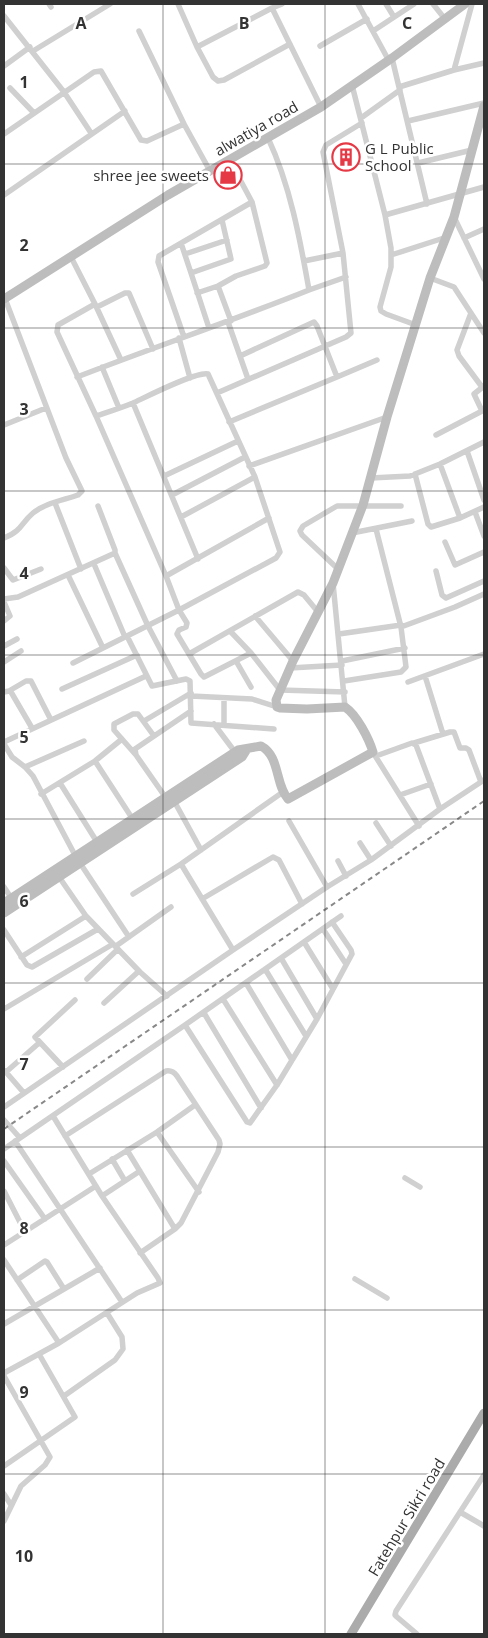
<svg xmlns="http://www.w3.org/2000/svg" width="488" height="1638" viewBox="0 0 488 1638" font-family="'Open Sans',sans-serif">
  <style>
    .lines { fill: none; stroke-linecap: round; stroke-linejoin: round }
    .street { stroke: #d0d0d0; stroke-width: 5.5 }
    .secondary { stroke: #bdbdbd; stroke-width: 9 }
    .primary { stroke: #ababab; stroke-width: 9 }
    .rail { stroke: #888; stroke-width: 2; stroke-dasharray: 5 4; stroke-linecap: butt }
    .grid { fill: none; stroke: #333; stroke-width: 1; stroke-opacity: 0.55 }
    .labels { text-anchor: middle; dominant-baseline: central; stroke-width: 5; stroke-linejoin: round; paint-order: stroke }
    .street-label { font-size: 15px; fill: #333; stroke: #fff }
    .poi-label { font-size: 15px; fill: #333; stroke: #fff; text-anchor: start }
    .grid-label { font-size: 16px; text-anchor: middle; font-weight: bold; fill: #333; stroke: #fff; stroke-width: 5; stroke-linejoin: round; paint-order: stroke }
  </style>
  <rect width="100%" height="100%" fill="#fff"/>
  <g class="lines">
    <path class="street" d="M49,4L51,7
      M178,4L197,47
      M358,4L389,61
      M386,4L394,17
      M433,4L445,19
      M272,8L282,4
      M4,16L64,92L91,133
      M139,31L184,124
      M373,31L414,4
      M290,44L224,80L218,81L213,77L197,47L272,8L321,107
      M320,46L367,19
      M33,51L110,4
      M392,58L427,204
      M4,66L30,47
      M454,70L484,63
      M352,85L385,215L391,248V267L380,307L381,311L386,314L416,325
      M399,87L454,70L472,4
      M10,88L34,113
      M361,118L400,90
      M408,121L484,103
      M4,134L94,72L101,71L141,140L147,141L184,124L210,171
      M418,163L472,150
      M4,195L125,111
      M385,215L484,187
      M454,217L484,279
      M464,238L484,229
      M181,243L191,273
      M185,254L227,240
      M391,255L447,237
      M71,257L95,304L121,360
      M304,261L343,253
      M430,278L454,287L484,333
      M218,286L231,321
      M309,290L346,277
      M197,293L218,286L236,276L265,266L267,263L252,202L229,159
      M4,296L66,458L82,491L78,495C64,500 45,503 33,513C20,524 23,530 4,538
      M95,304L58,325L57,332L96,416L166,576L179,610L187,623L186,627L179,630L177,634L201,674L204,677L251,653
      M97,307L125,293H129L153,349
      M471,313L457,350L459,356L482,387
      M228,322L248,379
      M209,328L191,273L231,259L222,220
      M184,337L158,262L159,256L252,202
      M179,338L190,378
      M102,367L119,408
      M77,377C154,347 232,321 309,290C300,239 290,185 268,138
      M337,377L377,360
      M217,393L346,337L351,333L343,253L323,152L326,145L362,123
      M133,403L198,559
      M482,411L474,394L484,386
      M229,422L337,377L317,326L314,322L240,356
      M4,425L46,408
      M436,435L484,410
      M467,451L484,500
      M440,464L460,518
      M249,466L387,417
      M415,474L428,524L431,527L460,518L484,507
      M164,476L238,441
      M371,478L410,476L440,464L484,442
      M172,495L245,457
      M55,503L81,569
      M475,512L484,536
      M181,517L255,477
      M352,533L412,521
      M445,542L455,565L484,552
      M115,553L148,626L177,681
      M94,564L125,637
      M4,568L13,580L41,569
      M339,570L302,535L300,531L303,526L337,506H401
      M436,571L442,595L446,598L484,581
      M68,575L103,648
      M166,576L269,518
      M333,583L345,707
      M4,599L18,597L115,553V550L98,506
      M4,602L10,616L4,621
      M255,616L293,661
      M401,627L455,607L484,594
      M230,631L251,653L280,690L345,692
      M339,634L401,625
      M127,636L152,686L186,679L190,681L191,723L274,729
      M4,646L17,639
      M189,654L298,592L304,595L318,612
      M236,661L251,687
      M342,661L405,648
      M4,662L21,651
      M73,663L179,610L276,558L280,552L255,477L208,374C197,371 146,397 133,403C121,408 108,412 96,416
      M290,668L342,665
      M425,676L443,734
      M344,681L401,672L406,667L401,627L376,529
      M408,682L484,654
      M62,689L137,655
      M9,691L26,681H31L51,720
      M4,692L9,691L11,692L32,728
      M191,696L252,699L277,707
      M144,721L191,693
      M214,724L235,752
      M224,725V698
      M4,742L146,676
      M414,743L450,732H454L460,748H466L469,750L481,782
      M4,744L12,757L25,767L33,776L76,857L129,937
      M374,754L419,826
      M136,755L114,730V724L133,714H138L154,736
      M376,756L412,743L416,745L440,809
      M95,761L132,818
      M25,767L84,741
      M60,783L97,842
      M41,794L95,761L122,739
      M400,795L431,784
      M166,798L136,755L135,749L191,711
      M173,799L201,850
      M289,821L327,887
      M376,823L391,846
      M360,843L371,860
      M338,861L346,876
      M181,864L233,950
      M57,874L86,916L140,972L167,996
      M4,887L12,899
      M133,894L181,864L283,792
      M202,899L273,857L279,860L302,904
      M323,929L346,964
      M4,930L27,965L32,967L98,929
      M304,942L333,989
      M116,946L171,907
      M21,957L86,916
      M281,958L317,1019
      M265,969L306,1036
      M87,979L118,949
      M246,983L292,1060
      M223,999L277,1085
      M104,1003L139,971
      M4,1009L113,944
      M204,1013L261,1108
      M185,1025L247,1122L250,1123L277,1085L317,1019L352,954L351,950L332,922
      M63,1067L35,1037L75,1000
      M5,1071L24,1093
      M6,1072L39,1043
      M4,1107L233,950L327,887L371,860L440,809L484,780
      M4,1120L20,1138
      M157,1132L199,1192
      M65,1136L166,1071C171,1070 174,1072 177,1076L219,1140L220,1144L218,1152L181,1223L175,1229L140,1253
      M15,1141L122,1302
      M4,1149L185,1025L341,916
      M127,1150L175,1229
      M112,1159L125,1181
      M4,1161L45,1219
      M89,1174L157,1132L195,1105
      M405,1178L420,1187
      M4,1191L25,1232
      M102,1196L140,1171
      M4,1245L96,1186
      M4,1260L59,1343
      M355,1279L387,1298
      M17,1280L45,1261L47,1262L64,1289
      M4,1324L100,1268
      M4,1373L59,1343L137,1293L160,1283L158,1278L102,1196L53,1116
      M4,1376L50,1457L45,1465L21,1486L4,1521
      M64,1396L115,1360L123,1349L122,1337L107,1313
      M4,1466L75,1417L39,1354
      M4,1494L11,1505
      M460,1512L484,1526
      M417,1634L397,1617L395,1615L396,1611L484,1475"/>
    <path class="secondary" d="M4,299L168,195L321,107L392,58L465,4
      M4,903L238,750L261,746C280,756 275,784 288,799L373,752C369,739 357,715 345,707L307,709L280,708L277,707L276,700L293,661L333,583L363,505L387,417L430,278L454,217L484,106
      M4,913L242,757L247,749"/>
    <path class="primary" d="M351,1634L484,1413"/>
    <path class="rail" d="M4,1129L484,801"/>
  </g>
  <path class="grid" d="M163,4V1634M325,4V1634M4,164H484M4,328H484M4,491H484M4,655H484M4,819H484M4,983H484M4,1147H484M4,1310H484M4,1474H484"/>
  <defs>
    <g id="building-ring" transform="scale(1.4375)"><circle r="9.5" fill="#fff" stroke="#e63946" stroke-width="1.5"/><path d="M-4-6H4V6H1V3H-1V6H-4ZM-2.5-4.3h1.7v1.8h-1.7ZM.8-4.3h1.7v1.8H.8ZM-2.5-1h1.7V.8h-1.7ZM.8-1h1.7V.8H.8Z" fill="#e63946"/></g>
    <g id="shop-ring" transform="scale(1.4375)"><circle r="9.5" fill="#fff" stroke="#e63946" stroke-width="1.5"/><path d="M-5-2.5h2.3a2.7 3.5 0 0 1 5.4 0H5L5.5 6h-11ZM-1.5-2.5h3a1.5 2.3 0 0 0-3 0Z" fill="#e63946"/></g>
  </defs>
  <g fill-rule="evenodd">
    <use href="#building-ring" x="346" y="157"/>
    <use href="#shop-ring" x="228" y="175"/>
  </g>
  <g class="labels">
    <g class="street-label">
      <text transform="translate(256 128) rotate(-30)">alwatiya road</text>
      <text transform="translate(406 1517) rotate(-59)">Fatehpur Sikri road</text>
    </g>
    <g class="poi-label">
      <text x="365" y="148">G L Public<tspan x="365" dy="17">School</tspan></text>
      <text x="209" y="175" text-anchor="end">shree jee sweets</text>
    </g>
  </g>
  <g class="grid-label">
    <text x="81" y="29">A</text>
    <text x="244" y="29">B</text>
    <text x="407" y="29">C</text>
    <text x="24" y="88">1</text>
    <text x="24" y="251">2</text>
    <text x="24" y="415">3</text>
    <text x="24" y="579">4</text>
    <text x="24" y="743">5</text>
    <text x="24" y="907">6</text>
    <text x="24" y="1070">7</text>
    <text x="24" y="1234">8</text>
    <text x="24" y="1398">9</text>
    <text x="24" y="1562">10</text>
  </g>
  <rect width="488" height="1638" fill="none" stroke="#333333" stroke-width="10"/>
</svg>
